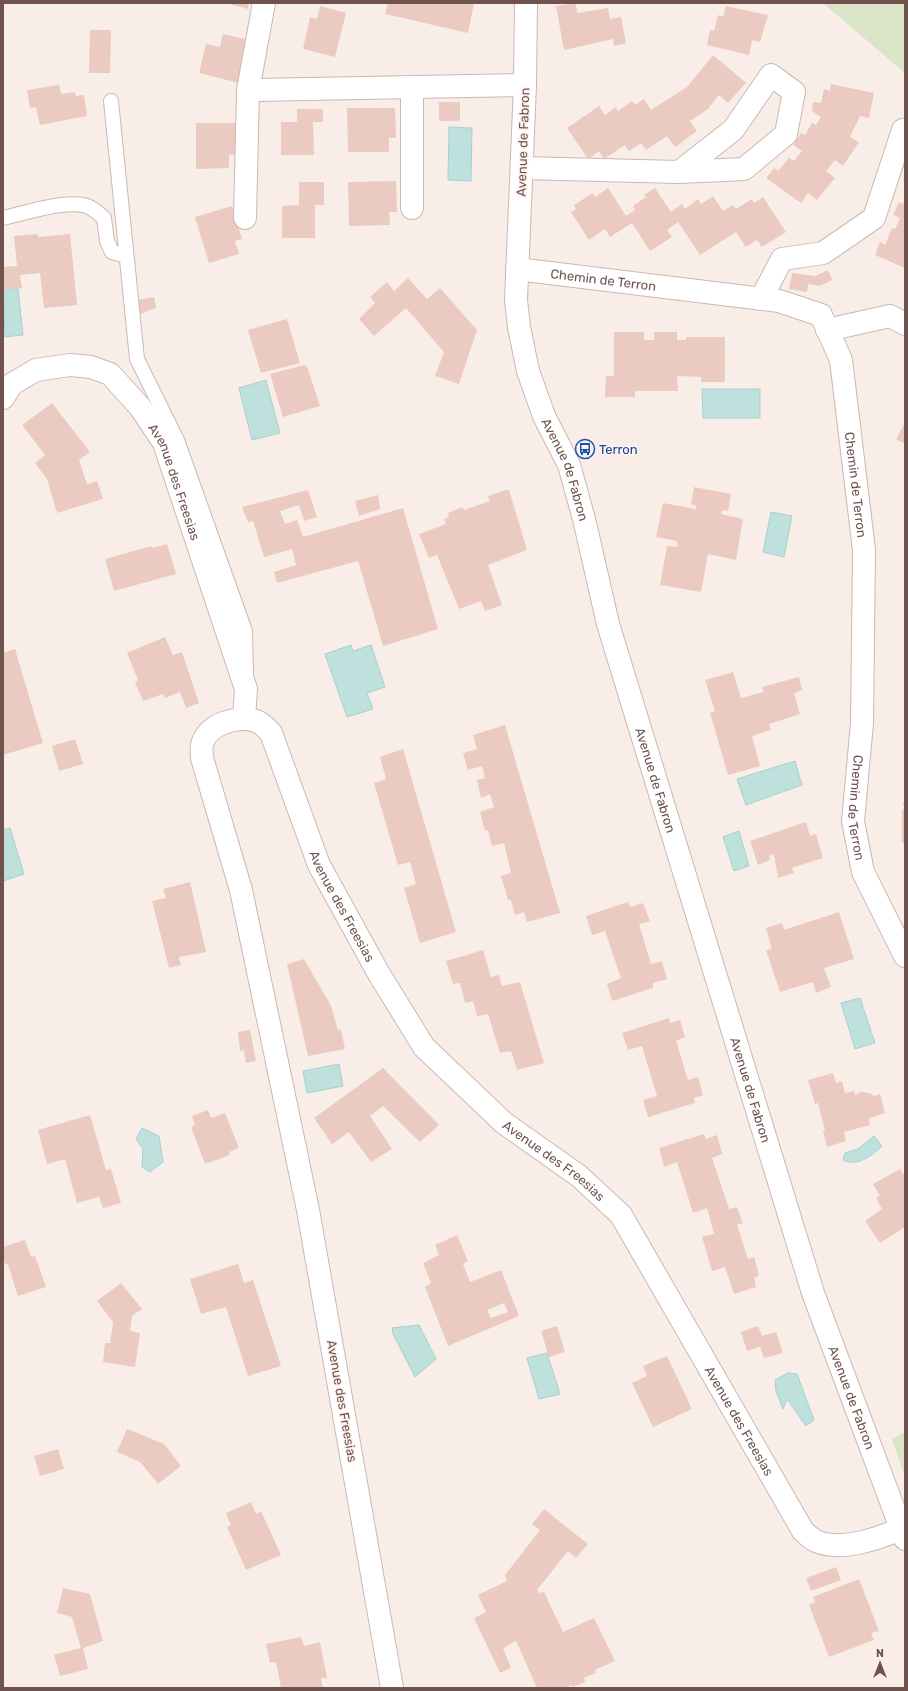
<svg xmlns="http://www.w3.org/2000/svg" width="908" height="1691" viewBox="0 0 908 1691" font-family="Rubik,sans-serif">
  <style>
    .green { fill: #dae5c7 }
    .water { fill: #bee1de; stroke: #a6d1ce }
    .building { fill: #ebcac2; fill-rule: evenodd }
    .lines { fill: none; stroke-linecap: round; stroke-linejoin: round }
    .lane-casing { stroke: #ccb7b2; stroke-width: 16 }
    .street-casing { stroke: #ccb7b2; stroke-width: 24 }
    .secondary-casing { stroke: #ceb6af; stroke-width: 24 }
    .lane { stroke: #fff; stroke-width: 14 }
    .street { stroke: #fff; stroke-width: 22 }
    .secondary { stroke: #fff; stroke-width: 22 }
    .labels { text-anchor: middle; dominant-baseline: central; stroke-width: 3; stroke-linejoin: round; paint-order: stroke }
    .street-label { font-size: 13px; fill: #70534f; stroke: #fdf3ed }
    .transit-label { font-size: 13px; fill: #164399; stroke: #fdf3ed; text-anchor: start }
  </style>
  <rect width="100%" height="100%" fill="#f9eee7"/>
  <path class="green" d="M823,3H905V73Z
    M905,1432V1477L892,1439Z"/>
  <path class="water" d="M449,127L472,128L471,181L448,180Z
    M18,289L23,335L5,337L3,291Z
    M266,380L280,433L252,440L239,388Z
    M702,389H760V418H703Z
    M771,512L792,516L784,557L763,552Z
    M351,645L353,651L371,645L385,687L367,693L373,709L347,717L325,654Z
    M795,761L802,785L746,805L737,779Z
    M10,828L24,874L3,881V830Z
    M739,831L749,866L734,871L723,837Z
    M860,998L875,1043L855,1049L841,1003Z
    M339,1064L343,1086L307,1093L303,1071Z
    M142,1128L159,1136L163,1162L150,1172L142,1167L143,1149L136,1139Z
    M874,1136L882,1146C872,1156 857,1167 843,1160L845,1153L858,1149Z
    M419,1325L436,1359L415,1377L393,1334L392,1328Z
    M547,1353L560,1394L539,1399L527,1358Z
    M788,1373L797,1374L814,1420L806,1426L787,1399L783,1409L776,1391L775,1380Z"/>
  <path class="building" d="M226,3H249L248,9Z
    M388,3H474L468,33L385,14Z
    M576,3L577,13L608,8L610,19L621,17L626,43L614,46L613,39L564,50L556,6Z
    M320,6L346,13L335,57L303,49L310,17L317,19Z
    M726,6L768,15L760,42L752,40L749,55L707,45L710,30L714,31L718,15L723,17Z
    M90,30H111L110,73H89Z
    M223,34L249,40L239,83L199,73L206,44L220,47Z
    M713,55L746,83L728,103L719,95L708,109L690,121L697,131L675,147L667,136L646,150L641,143L629,151L625,145L604,159L599,151L588,159L567,128L599,106L605,115L616,107L618,111L632,101L635,105L644,99L651,110L687,87Z
    M831,84L874,93L869,118L860,116L850,137L859,142L843,166L835,160L826,171L835,178L817,200L808,193L801,203L766,178L774,168L778,171L789,158L794,161L802,151L793,145L801,133L805,135L812,123L816,125L821,117L812,111L813,102L821,103L824,89L830,91Z
    M59,85L61,94L75,92L76,96L84,95L87,116L40,125L36,107L30,108L27,90Z
    M439,102H460V121H439Z
    M347,108H395L396,138H389V152H348Z
    M297,109H323V122H313L314,155H281V122H297Z
    M196,123H237V155H229V168L196,169Z
    M396,181L397,212H389L390,225L349,226L348,182Z
    M299,182H324V205H315V238H282V206L299,205Z
    M608,188L626,216L635,210L633,206L646,197L644,195L655,188L671,212L682,204L685,209L698,199L701,204L713,196L723,211L733,205L736,209L752,199L754,203L763,197L786,232L762,247L757,240L746,247L736,232L700,255L678,222L667,230L672,237L650,251L632,223L610,237L605,229L589,240L571,212L576,209L574,205L593,193L595,197Z
    M905,199V268L875,255L880,242L885,245L892,228L895,229L900,218L893,215L899,202L903,204Z
    M232,206L242,239L235,241L239,254L209,263L195,217Z
    M38,234V237L70,234L77,305L44,308L40,273L20,275L22,288L3,290V267L17,266L14,236Z
    M828,270L832,280L820,286L808,284L807,292L789,289L792,273L815,276Z
    M408,278L427,299L440,288L477,330L459,384L435,376L444,352L406,308L374,336L359,319L375,303L370,297L387,282L394,291Z
    M154,297L156,308L140,314L137,300Z
    M287,319L300,363L261,373L248,330Z
    M614,332H644V340H654V332H677V340H686V337H725V382H701V377L677,376L678,391H635V397H605L606,376H614Z
    M304,365L307,366L320,406L283,417L270,374Z
    M52,403L90,452L79,460L87,484L97,481L103,499L57,513L47,479L35,463L45,455L22,425Z
    M905,423V444L896,439Z
    M694,487L731,494L728,511L722,510L721,514L743,519L736,560L708,554L701,592L660,585L667,546L677,547V541L656,537L663,503L696,509V506L691,504Z
    M308,490L317,517L304,521L299,505L280,511L285,524L297,520L303,537L403,508L438,629L383,646L358,561L277,583L274,572L296,565L292,549L264,557L253,521L248,522L242,507Z
    M506,490H509L527,550L488,565L502,605L485,611L481,601L459,609L437,555L429,558L419,534L446,524L444,519L449,517L448,513L462,507L464,510L490,501L488,496Z
    M378,495L380,509L359,516L355,501Z
    M167,544L176,574L114,591L105,559L151,546L152,548Z
    M165,637L173,655L182,652L199,703L186,708L180,692L165,698L163,694L143,701L135,682L138,680L127,653Z
    M15,649L43,743L3,755V653Z
    M733,672L741,698L764,692L762,687L799,677L802,690L794,693L800,714L769,724L771,730L752,736L760,766L728,775L710,713L715,711L705,680Z
    M505,725L560,913L527,922L524,912L515,915L511,900H508L501,876L511,873L504,843L492,846L488,830L485,831L480,812L494,807L490,794L481,798L477,780L485,778L482,766L468,770L463,753L477,749L473,735Z
    M75,739L83,764L59,771L52,746Z
    M403,749L456,932L420,943L404,888L416,884L410,862L398,865L374,783L386,779L380,757Z
    M905,798V843H902V810L905,808L903,804Z
    M806,822L810,836L816,834L823,858L792,868L794,873L778,878L774,854L769,856L770,860L758,865L750,841Z
    M190,882L206,952L179,957L181,965L169,968L152,901L166,898L163,889Z
    M628,902L630,907L643,903L650,921L639,924L651,964L662,961L667,979L653,983V988L612,1001L607,984L621,978L605,931L592,935L586,916Z
    M839,912L854,959L824,968L831,987L816,993L813,982L780,992L766,950L772,949L766,928L782,923L784,930Z
    M483,950L491,977L499,975L502,986L520,982L544,1063L517,1070L511,1051L500,1053L488,1014L477,1016L473,1001L465,1003L460,983L453,984L446,961Z
    M304,959L331,1006L338,1030L341,1029L345,1049L308,1056L287,964Z
    M669,1018L670,1023L680,1020L685,1037L676,1041L688,1080L698,1077L703,1095L694,1098L695,1103L648,1117L643,1100L657,1096L642,1046L628,1050L622,1033Z
    M250,1030L256,1061L246,1063L244,1050L240,1051L238,1032Z
    M383,1068L439,1125L420,1142L383,1106L370,1116L392,1149L371,1162L349,1132L332,1144L314,1118Z
    M833,1073L836,1083L842,1081L845,1093L854,1091L855,1095L861,1092L870,1093L874,1096L880,1094L885,1113L869,1118L870,1125L844,1132L846,1141L827,1147L823,1131H825L818,1103L815,1104L808,1080Z
    M208,1110L211,1118L225,1113L239,1148L229,1152L230,1155L205,1164L191,1127L195,1125L192,1116Z
    M90,1115L106,1170L111,1169L121,1203L103,1208L99,1197L77,1203L65,1159L47,1164L38,1130Z
    M704,1134L706,1139L717,1135L722,1154L712,1158L729,1209L737,1207L743,1223L737,1225L748,1259L754,1257L759,1275L754,1278L756,1287L734,1294L725,1267L712,1271L702,1237L714,1234L707,1208L693,1213L677,1162L664,1167L659,1148Z
    M900,1169L905,1176V1227L880,1243L865,1221L882,1209L876,1198L880,1196L873,1184Z
    M457,1235L468,1261L463,1264L470,1282L501,1270L519,1316L448,1346L425,1287L431,1283L423,1263L439,1255L435,1245ZM504,1303L508,1312L491,1318L487,1310Z
    M25,1240L31,1257L35,1256L46,1287L18,1296L8,1265L3,1262V1247Z
    M238,1264L244,1283L253,1280L281,1366L248,1376L226,1307L201,1314L190,1279Z
    M121,1283L142,1309L132,1316L130,1331L140,1333L135,1367L103,1362L105,1343H110L113,1322L97,1301Z
    M557,1326L565,1352L549,1357L541,1331Z
    M758,1326L762,1336L776,1332L783,1353L764,1358L760,1347L747,1351L741,1332Z
    M667,1356L692,1409L653,1427L632,1383L647,1376L643,1366Z
    M127,1429L164,1444L181,1466L158,1484L140,1462L117,1452Z
    M58,1449L64,1469L40,1476L34,1456Z
    M251,1502L256,1514L261,1511L281,1555L246,1570L227,1527L231,1525L226,1513Z
    M544,1509L588,1544L576,1558L568,1551L537,1590L540,1593L544,1592L563,1632L594,1618L615,1661L595,1670L596,1673L584,1678L585,1682L573,1687L572,1685L565,1688H537L516,1641L503,1648L511,1668L500,1673L474,1618L486,1612L478,1595L507,1581L505,1575L540,1530L532,1524Z
    M836,1567L841,1580L811,1591L806,1578Z
    M859,1579L879,1631L871,1633L874,1640L829,1657L809,1605L815,1602L813,1597Z
    M63,1588L90,1594L103,1641L83,1648L88,1669L60,1676L54,1655L81,1648L72,1617L57,1613Z
    M301,1637L304,1646L320,1642L327,1678H321L323,1688H281L276,1662L270,1663L266,1644Z"/>
  <g class="lines">
    <g class="lane-casing">
      <path id="lane" d="M111,101L137,359L177,440L245,631L246,674
        M3,218C26,213 60,201 83,205C91,206 98,213 104,218L107,241L112,252L126,256"/>
    </g>
    <g class="street-casing">
      <g id="street">
        <path d="M264,3L248,90L525,85"/>
        <path d="M412,87V208"/>
        <path d="M522,168L679,172L733,130L771,75L794,92L786,134L744,169L679,172"/>
        <path d="M245,218L248,90"/>
        <path d="M761,299L782,259L823,253L874,218L903,130"/>
        <path d="M827,330L890,316L905,324"/>
        <path id="s1" d="M3,398L12,384L36,370L70,365L91,367L110,374L140,407L164,443L246,689L244,718"/>
        <path id="s2" d="M392,1688L308,1210L241,890L202,758C202,754 201,749 202,745C206,724 238,715 256,721C262,723 267,729 271,733L319,865L379,974L424,1047L504,1123L579,1176L621,1215L803,1531C807,1534 811,1539 816,1541C841,1552 876,1539 901,1529"/>
      </g>
    </g>
    <g class="secondary-casing">
      <g id="secondary">
        <path id="s3" d="M526,3L525,85L516,300L519,327L528,371L544,416L569,465L584,519L608,624L813,1293L905,1539"/>
        <path id="s4" d="M517,269L779,301L821,315L841,360L864,550L862,723L853,821L863,872L905,956"/>
      </g>
    </g>
    <use href="#lane" class="lane"/>
    <use href="#street" class="street"/>
    <use href="#secondary" class="secondary"/>
  </g>
  <defs>
    <g id="bus-ring" transform="scale(1)"><circle r="9.5" fill="#fdf3ed" stroke="#1a4fb4" stroke-width="1.5"/><path d="M-5-6H5V4H4V6H2V4H-2V6H-4V4H-5ZM-3.5-4V0h7V-4ZM-3.5 1.2v1.5H-2V1.2ZM2 1.2v1.5H3.5V1.2Z" fill="#1a4fb4"/></g>
  </defs>
  <g fill-rule="evenodd">
    <use href="#bus-ring" x="585" y="449"/>
  </g>
  <g class="labels">
    <g class="street-label">
      <text transform="translate(523 142) rotate(-88)">Avenue de Fabron</text>
      <text stroke="none"><textPath href="#s4" startOffset="87">Chemin de Terron</textPath></text>
      <text stroke="none"><textPath href="#s3" startOffset="475">Avenue de Fabron</textPath></text>
      <text stroke="none"><textPath href="#s1" startOffset="248">Avenue des Freesias</textPath></text>
      <text stroke="none"><textPath href="#s4" startOffset="483">Chemin de Terron</textPath></text>
      <text stroke="none"><textPath href="#s3" startOffset="799">Avenue de Fabron</textPath></text>
      <text stroke="none"><textPath href="#s4" startOffset="807">Chemin de Terron</textPath></text>
      <text stroke="none"><textPath href="#s2" startOffset="1235">Avenue des Freesias</textPath></text>
      <text stroke="none"><textPath href="#s3" startOffset="1123">Avenue de Fabron</textPath></text>
      <text stroke="none"><textPath href="#s2" startOffset="1571">Avenue des Freesias</textPath></text>
      <text stroke="none"><textPath href="#s3" startOffset="1447">Avenue de Fabron</textPath></text>
      <text transform="translate(342 1401) rotate(80)">Avenue des Freesias</text>
      <text stroke="none"><textPath href="#s2" startOffset="1895">Avenue des Freesias</textPath></text>
    </g>
    <g class="transit-label">
      <text x="599" y="449">Terron</text>
    </g>
  </g>
  <rect width="908" height="1691" fill="none" stroke="#70534f" stroke-width="8"/>
  <g transform="translate(880 1663)" stroke="#fdf3ed" stroke-width="3" paint-order="stroke">
  <path d="M0-3L7 15L0 10L-7 15Z" fill="#70534f"/>
  <text y="-6" font-size="11" font-weight="bold" text-anchor="middle" fill="#70534f">N</text>
  </g>
</svg>
